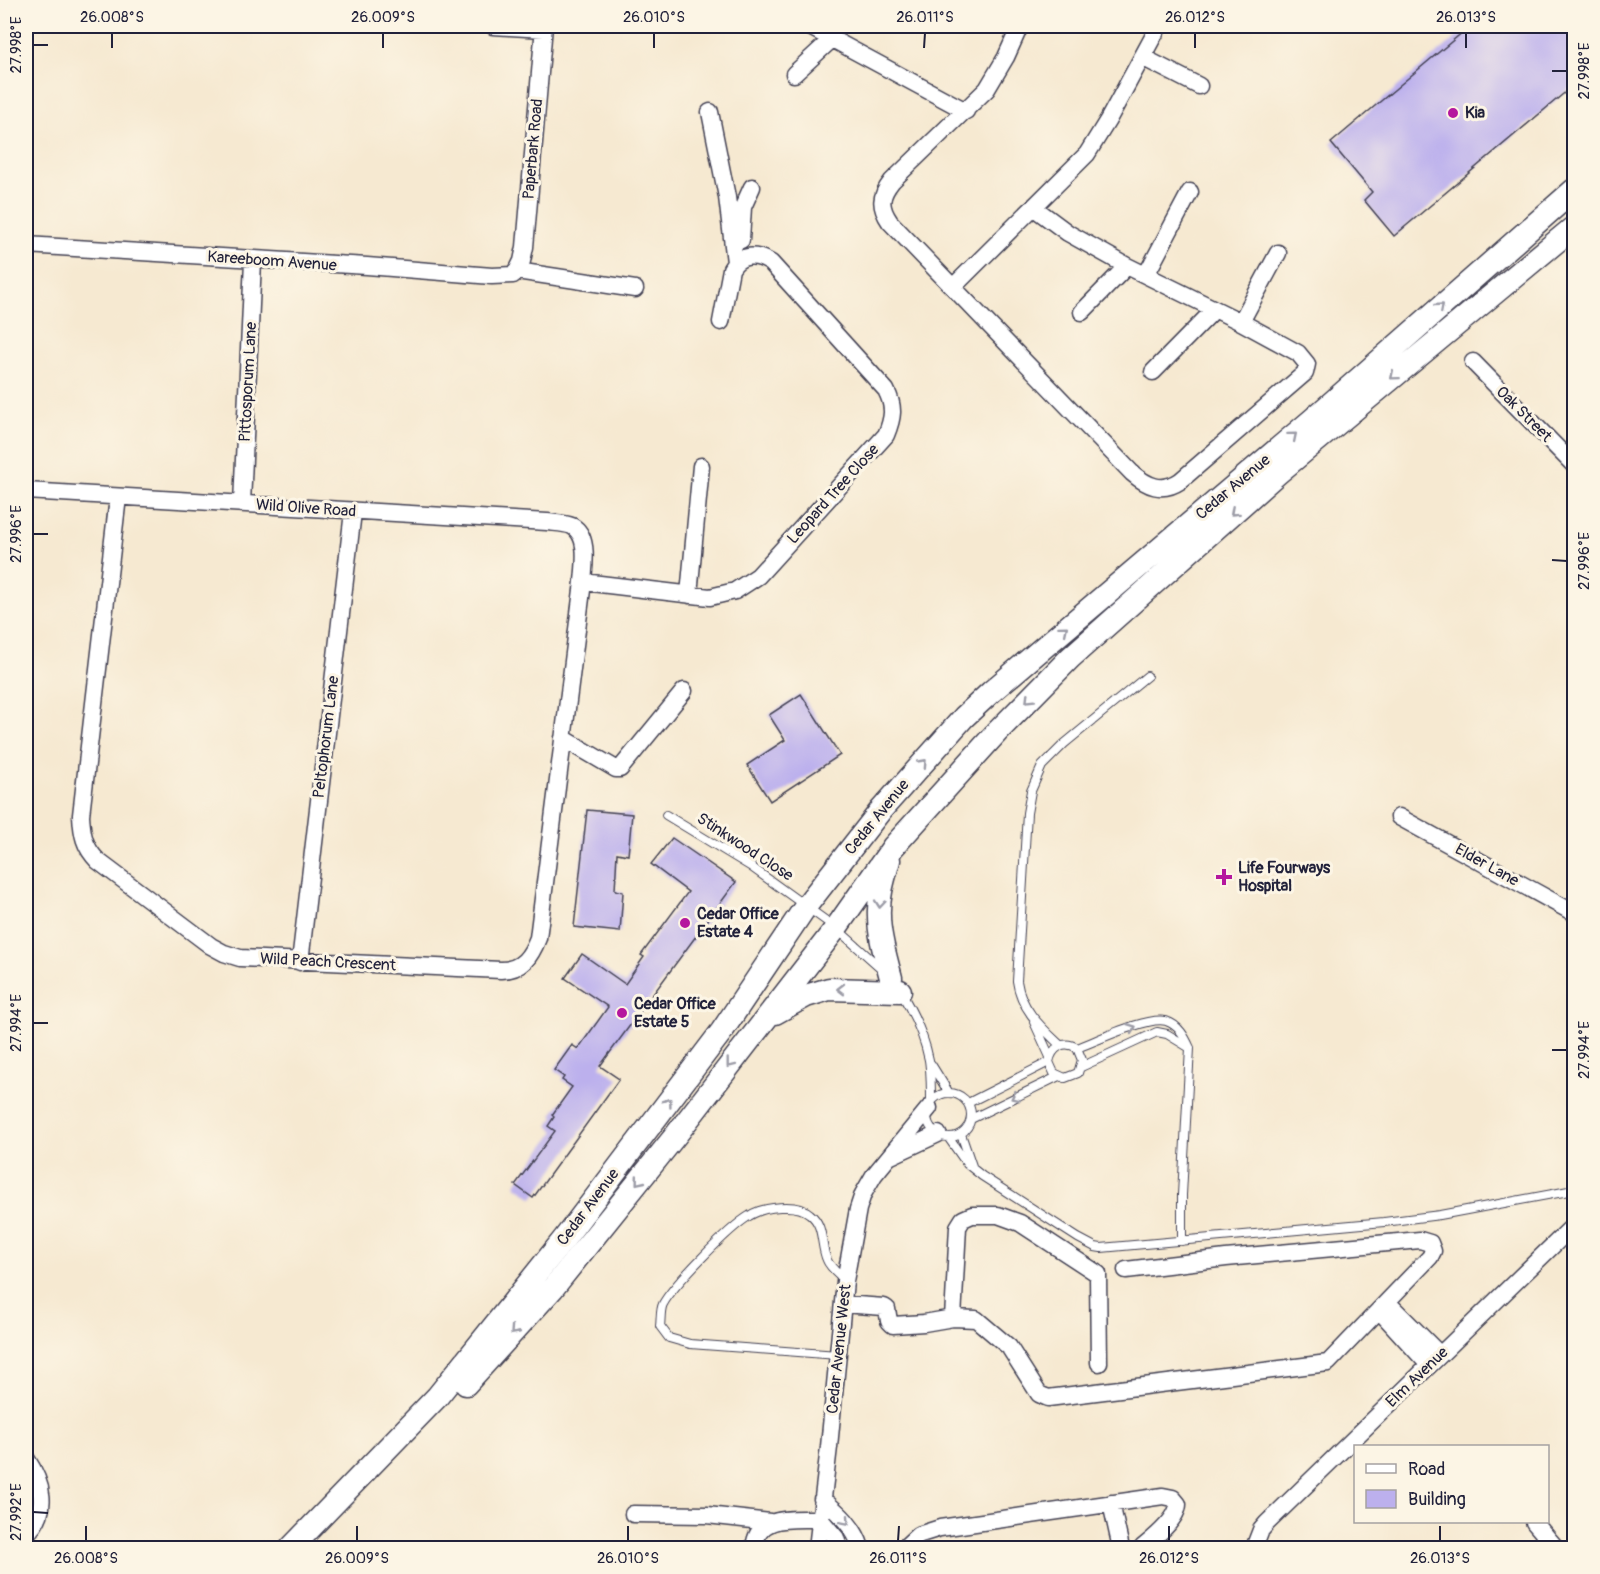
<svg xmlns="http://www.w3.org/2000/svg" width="1600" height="1574" viewBox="0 0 1600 1574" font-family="Pangolin,sans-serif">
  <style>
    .building { fill: #bcb0ed }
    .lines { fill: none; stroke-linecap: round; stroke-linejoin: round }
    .service-casing { stroke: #424052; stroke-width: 10 }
    .minor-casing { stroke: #424052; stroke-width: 19 }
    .secondary-casing { stroke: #424052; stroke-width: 25 }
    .service { stroke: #fff; stroke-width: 8 }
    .minor { stroke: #fff; stroke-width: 16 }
    .secondary { stroke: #fff; stroke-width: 22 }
    .oneway { stroke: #9c9ca7 }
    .ticks { fill: none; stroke: #22223b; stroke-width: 2 }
    .poi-dot { fill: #b5179e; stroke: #fcf5e5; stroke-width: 2 }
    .labels { text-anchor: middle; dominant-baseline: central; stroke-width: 6; stroke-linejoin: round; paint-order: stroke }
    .poi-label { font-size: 16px; font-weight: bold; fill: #22223b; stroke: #fcf5e5; text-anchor: start }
    .street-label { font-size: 16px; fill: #22223b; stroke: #fcf5e5 }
    .neatline { fill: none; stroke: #22223b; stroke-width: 2 }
    .ticks-label { font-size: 15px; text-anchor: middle; fill: #22223b }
  </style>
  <rect width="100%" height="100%" fill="#fcf5e5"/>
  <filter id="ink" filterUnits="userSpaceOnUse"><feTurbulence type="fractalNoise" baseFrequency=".0167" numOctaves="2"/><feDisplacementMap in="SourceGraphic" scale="12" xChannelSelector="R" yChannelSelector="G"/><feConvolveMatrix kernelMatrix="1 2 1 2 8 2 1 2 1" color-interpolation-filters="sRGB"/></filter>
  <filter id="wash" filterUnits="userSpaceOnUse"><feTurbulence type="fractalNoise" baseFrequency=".008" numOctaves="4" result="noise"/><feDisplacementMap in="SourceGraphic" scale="24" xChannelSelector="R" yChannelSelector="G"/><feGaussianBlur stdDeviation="1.35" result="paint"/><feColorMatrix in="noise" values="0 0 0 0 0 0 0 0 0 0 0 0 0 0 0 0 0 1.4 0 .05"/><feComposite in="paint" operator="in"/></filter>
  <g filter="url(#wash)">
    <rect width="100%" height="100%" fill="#f6e9d1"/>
    <g id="blocks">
      <path class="building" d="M1470,26H1575V84L1394,236L1364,200L1372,192L1331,143Z
        M801,694L840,755L770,801L747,765L785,740L769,715Z
        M587,810L632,814L628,855L617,853L615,890L623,892L620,932L574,927Z
        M672,838L736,882L600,1066L619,1079L533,1198L515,1185L555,1131L548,1126L554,1117L552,1115L572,1087L562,1080L564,1077L554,1070L572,1045L578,1049L608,1007L565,978L582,954L625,984L644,957L641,955L688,892L651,864Z"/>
    </g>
  </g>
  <g filter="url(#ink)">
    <use href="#blocks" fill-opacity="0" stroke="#424052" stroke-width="1.5"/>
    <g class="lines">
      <g class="service-casing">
        <path id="service" d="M666,815L750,866L836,928L882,969
          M900,991C913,1012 924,1035 929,1060C931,1073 931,1088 931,1102
          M1034,1022L1050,1057
          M1060,1045C1040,1026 1021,1009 1017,981L1027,813L1031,791L1042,766L1064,744L1147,676
          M1077,1048C1096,1041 1148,1016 1166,1021C1179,1025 1185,1037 1190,1048L1182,1195V1241
          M931,1064L949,1093
          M1081,1067L1157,1032L1167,1034L1190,1048
          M927 1115a22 22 0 1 1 44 0a22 22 0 1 1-44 0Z
          M968,1103L1049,1062C1052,1047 1064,1040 1077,1048L1082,1060L1078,1073L1065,1078L1054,1073L1049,1062
          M971,1119L1059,1076
          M961,1134L972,1166
          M948,1137L967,1164L982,1176L1078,1238L1095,1247L1101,1248L1384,1222L1440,1215L1574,1190
          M838,1355L690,1344L669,1338L660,1326C661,1320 660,1310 663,1304C674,1284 729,1228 749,1216C763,1207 797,1202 810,1214C825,1226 820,1245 827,1260C830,1268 839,1274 845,1280"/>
      </g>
      <g class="minor-casing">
        <path id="minor" d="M493,26L544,29
          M808,26L966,111
          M1020,26L1006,57L987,89L892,181C880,196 879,206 890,222L1132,473C1147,486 1162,493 1180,481L1305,373L1307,364L1298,353L1241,322L1127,266L1068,233L1033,207
          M1142,57L1199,86
          M794,74L832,39
          M710,112L727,197L735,262
          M741,240L743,207L752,187
          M26,245L367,266L492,276L513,275L517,271
          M517,271L522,261L525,247L544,26
          M517,271L635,289
          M1146,275L1190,192
          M954,286L1087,154L1108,120L1159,26
          M1082,312L1127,266
          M1241,322L1278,253
          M1473,362L1574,465
          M1153,372L1214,310
          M26,491L547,522C555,523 565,523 572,526C590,536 584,566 583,582L538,938C531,956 522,970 501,970L240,958L224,953L211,946L98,861C84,847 82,834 81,815L118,497
          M242,503L253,261
          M583,582L710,597L735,591L758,576L886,435C893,418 895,407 886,390L771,263C757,254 740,253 731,269L721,322
          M689,595L701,466
          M563,738L616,769H620L684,691
          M1399,817L1574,913
          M300,962L353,512
          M891,1156L938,1134
          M1387,1302L1440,1355
          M843,1304L884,1307L887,1309L889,1321L893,1325L924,1323L953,1318L976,1319L1009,1347L1039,1394L1048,1398L1328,1363L1430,1257L1433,1251L1430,1243L1420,1240L1226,1258L1126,1270
          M1379,1310L1429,1365
          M953,1318L958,1227L963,1219L972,1215H998L1020,1223L1098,1274L1099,1363
          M26,1458C42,1482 51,1511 26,1534
          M822,1499C839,1513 855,1527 861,1548
          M1111,1503L1121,1548
          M633,1514L707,1515L770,1522
          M1534,1522L1556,1548
          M754,1548C757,1513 794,1520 820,1519L836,1538L839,1548
          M817,1548L829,1447L845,1281L858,1209L863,1194L874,1175L929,1108
          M904,1548L918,1535L940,1528L1163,1496L1173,1498L1178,1504C1178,1519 1153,1539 1142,1548
          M1254,1548L1261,1530L1267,1523L1574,1225"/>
      </g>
      <g class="secondary-casing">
        <path id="secondary" d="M889,860C884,878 878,897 879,916C879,937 886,958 891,978
          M775,1013L806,996L829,989L900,991
          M466,1384L553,1288L676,1135L836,928L893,847L997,732L1070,658L1278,473L1574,227
          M291,1548L437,1397L564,1239L722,1031L806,906L881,810L964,717L991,692L1312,420L1574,190"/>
      </g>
      <use href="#service" class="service"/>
      <use href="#minor" class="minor"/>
      <use href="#secondary" class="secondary"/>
    </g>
    <defs><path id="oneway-chevron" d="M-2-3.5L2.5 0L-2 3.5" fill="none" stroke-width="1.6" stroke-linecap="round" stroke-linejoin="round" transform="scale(1.5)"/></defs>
    <g class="oneway">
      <use href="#oneway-chevron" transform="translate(1440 307) rotate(-41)"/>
      <use href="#oneway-chevron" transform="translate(1394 376) rotate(140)"/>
      <use href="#oneway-chevron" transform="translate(1293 436) rotate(-40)"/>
      <use href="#oneway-chevron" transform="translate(1234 512) rotate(138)"/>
      <use href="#oneway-chevron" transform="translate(1064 629) rotate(-40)"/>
      <use href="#oneway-chevron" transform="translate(1029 699) rotate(135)"/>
      <use href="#oneway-chevron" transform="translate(923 763) rotate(-47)"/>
      <use href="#oneway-chevron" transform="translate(880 904) rotate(95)"/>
      <use href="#oneway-chevron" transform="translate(841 989) rotate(180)"/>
      <use href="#oneway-chevron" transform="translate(1132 1028) rotate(-20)"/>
      <use href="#oneway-chevron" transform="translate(730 1064) rotate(128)"/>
      <use href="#oneway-chevron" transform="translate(1015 1097) rotate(154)"/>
      <use href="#oneway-chevron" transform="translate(668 1102) rotate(-53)"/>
      <use href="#oneway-chevron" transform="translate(639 1181) rotate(129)"/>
      <use href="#oneway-chevron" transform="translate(514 1331) rotate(132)"/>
      <use href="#oneway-chevron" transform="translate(846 1521) rotate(49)"/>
    </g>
  </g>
  <path class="ticks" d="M33,45H48M112,48V33M383,48V33M654,48V33M924,48L925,33M1195,48V33M1466,48V33M1552,71H1567M33,534H48M1552,560L1567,561M33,1023H48M1552,1050H1567M33,1512L48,1513M86,1541V1526M357,1541V1526M628,1541V1526M898,1541L899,1526M1169,1541V1526M1440,1541V1526"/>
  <g class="poi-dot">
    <circle cx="1453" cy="113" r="6"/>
    <path d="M1221 868h6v6h6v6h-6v6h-6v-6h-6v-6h6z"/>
    <circle cx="685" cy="923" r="6"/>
    <circle cx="622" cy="1013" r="6"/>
  </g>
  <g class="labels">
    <g class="poi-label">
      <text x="1465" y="113">Kia</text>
      <text x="1238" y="868">Life Fourways<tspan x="1238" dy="18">Hospital</tspan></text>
      <text x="697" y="914">Cedar Office<tspan x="697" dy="18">Estate 4</tspan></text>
      <text x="634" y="1004">Cedar Office<tspan x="634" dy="18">Estate 5</tspan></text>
    </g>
    <g class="street-label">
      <text transform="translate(533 149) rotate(-85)">Paperbark Road</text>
      <text transform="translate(272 261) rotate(4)">Kareeboom Avenue</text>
      <text transform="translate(248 382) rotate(-87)">Pittosporum Lane</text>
      <text transform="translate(1524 414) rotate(45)">Oak Street</text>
      <text transform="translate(1233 487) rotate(-40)">Cedar Avenue</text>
      <text transform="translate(833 494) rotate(-48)">Leopard Tree Close</text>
      <text transform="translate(306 508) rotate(4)">Wild Olive Road</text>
      <text transform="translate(326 737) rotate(-83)">Peltophorum Lane</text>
      <text transform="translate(877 817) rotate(-51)">Cedar Avenue</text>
      <text transform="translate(745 847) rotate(33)">Stinkwood Close</text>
      <text transform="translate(1487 865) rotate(29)">Elder Lane</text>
      <text transform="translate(328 962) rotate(3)">Wild Peach Crescent</text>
      <text transform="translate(588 1207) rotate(-53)">Cedar Avenue</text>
      <text transform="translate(839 1349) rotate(-84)">Cedar Avenue West</text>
      <text transform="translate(1417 1377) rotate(-44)">Elm Avenue</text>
    </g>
  </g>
  <rect width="1600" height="1574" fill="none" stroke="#fcf5e5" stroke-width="66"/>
  <rect x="1354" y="1445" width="195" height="78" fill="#fcf5e5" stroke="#a5a1a1" stroke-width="1.5"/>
  <rect x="1366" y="1464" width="30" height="9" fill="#ffffff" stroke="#a5a1a1" stroke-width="1.5"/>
  <text x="1408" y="1475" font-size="18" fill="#22223b">Road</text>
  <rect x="1366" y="1490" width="30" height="18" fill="#bcb0ed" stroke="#a5a1a1" stroke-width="1.5"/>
  <text x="1408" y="1505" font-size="18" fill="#22223b">Building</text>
  <rect x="33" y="33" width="1534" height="1508" class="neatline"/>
  <g class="ticks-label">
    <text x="112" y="22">26.008°S</text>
    <text x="383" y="22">26.009°S</text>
    <text x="654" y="22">26.010°S</text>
    <text x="925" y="22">26.011°S</text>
    <text x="1195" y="22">26.012°S</text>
    <text x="1466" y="22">26.013°S</text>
    <text transform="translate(16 45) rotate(-90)" y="5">27.998°E</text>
    <text transform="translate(1584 71) rotate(-90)" y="5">27.998°E</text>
    <text transform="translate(16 534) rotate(-90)" y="5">27.996°E</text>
    <text transform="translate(1584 561) rotate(-90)" y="5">27.996°E</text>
    <text transform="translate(16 1023) rotate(-90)" y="5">27.994°E</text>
    <text transform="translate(1584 1050) rotate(-90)" y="5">27.994°E</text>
    <text transform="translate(16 1512) rotate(-90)" y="5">27.992°E</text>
    <text x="86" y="1563">26.008°S</text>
    <text x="357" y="1563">26.009°S</text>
    <text x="628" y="1563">26.010°S</text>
    <text x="898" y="1563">26.011°S</text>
    <text x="1169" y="1563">26.012°S</text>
    <text x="1440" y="1563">26.013°S</text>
  </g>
</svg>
